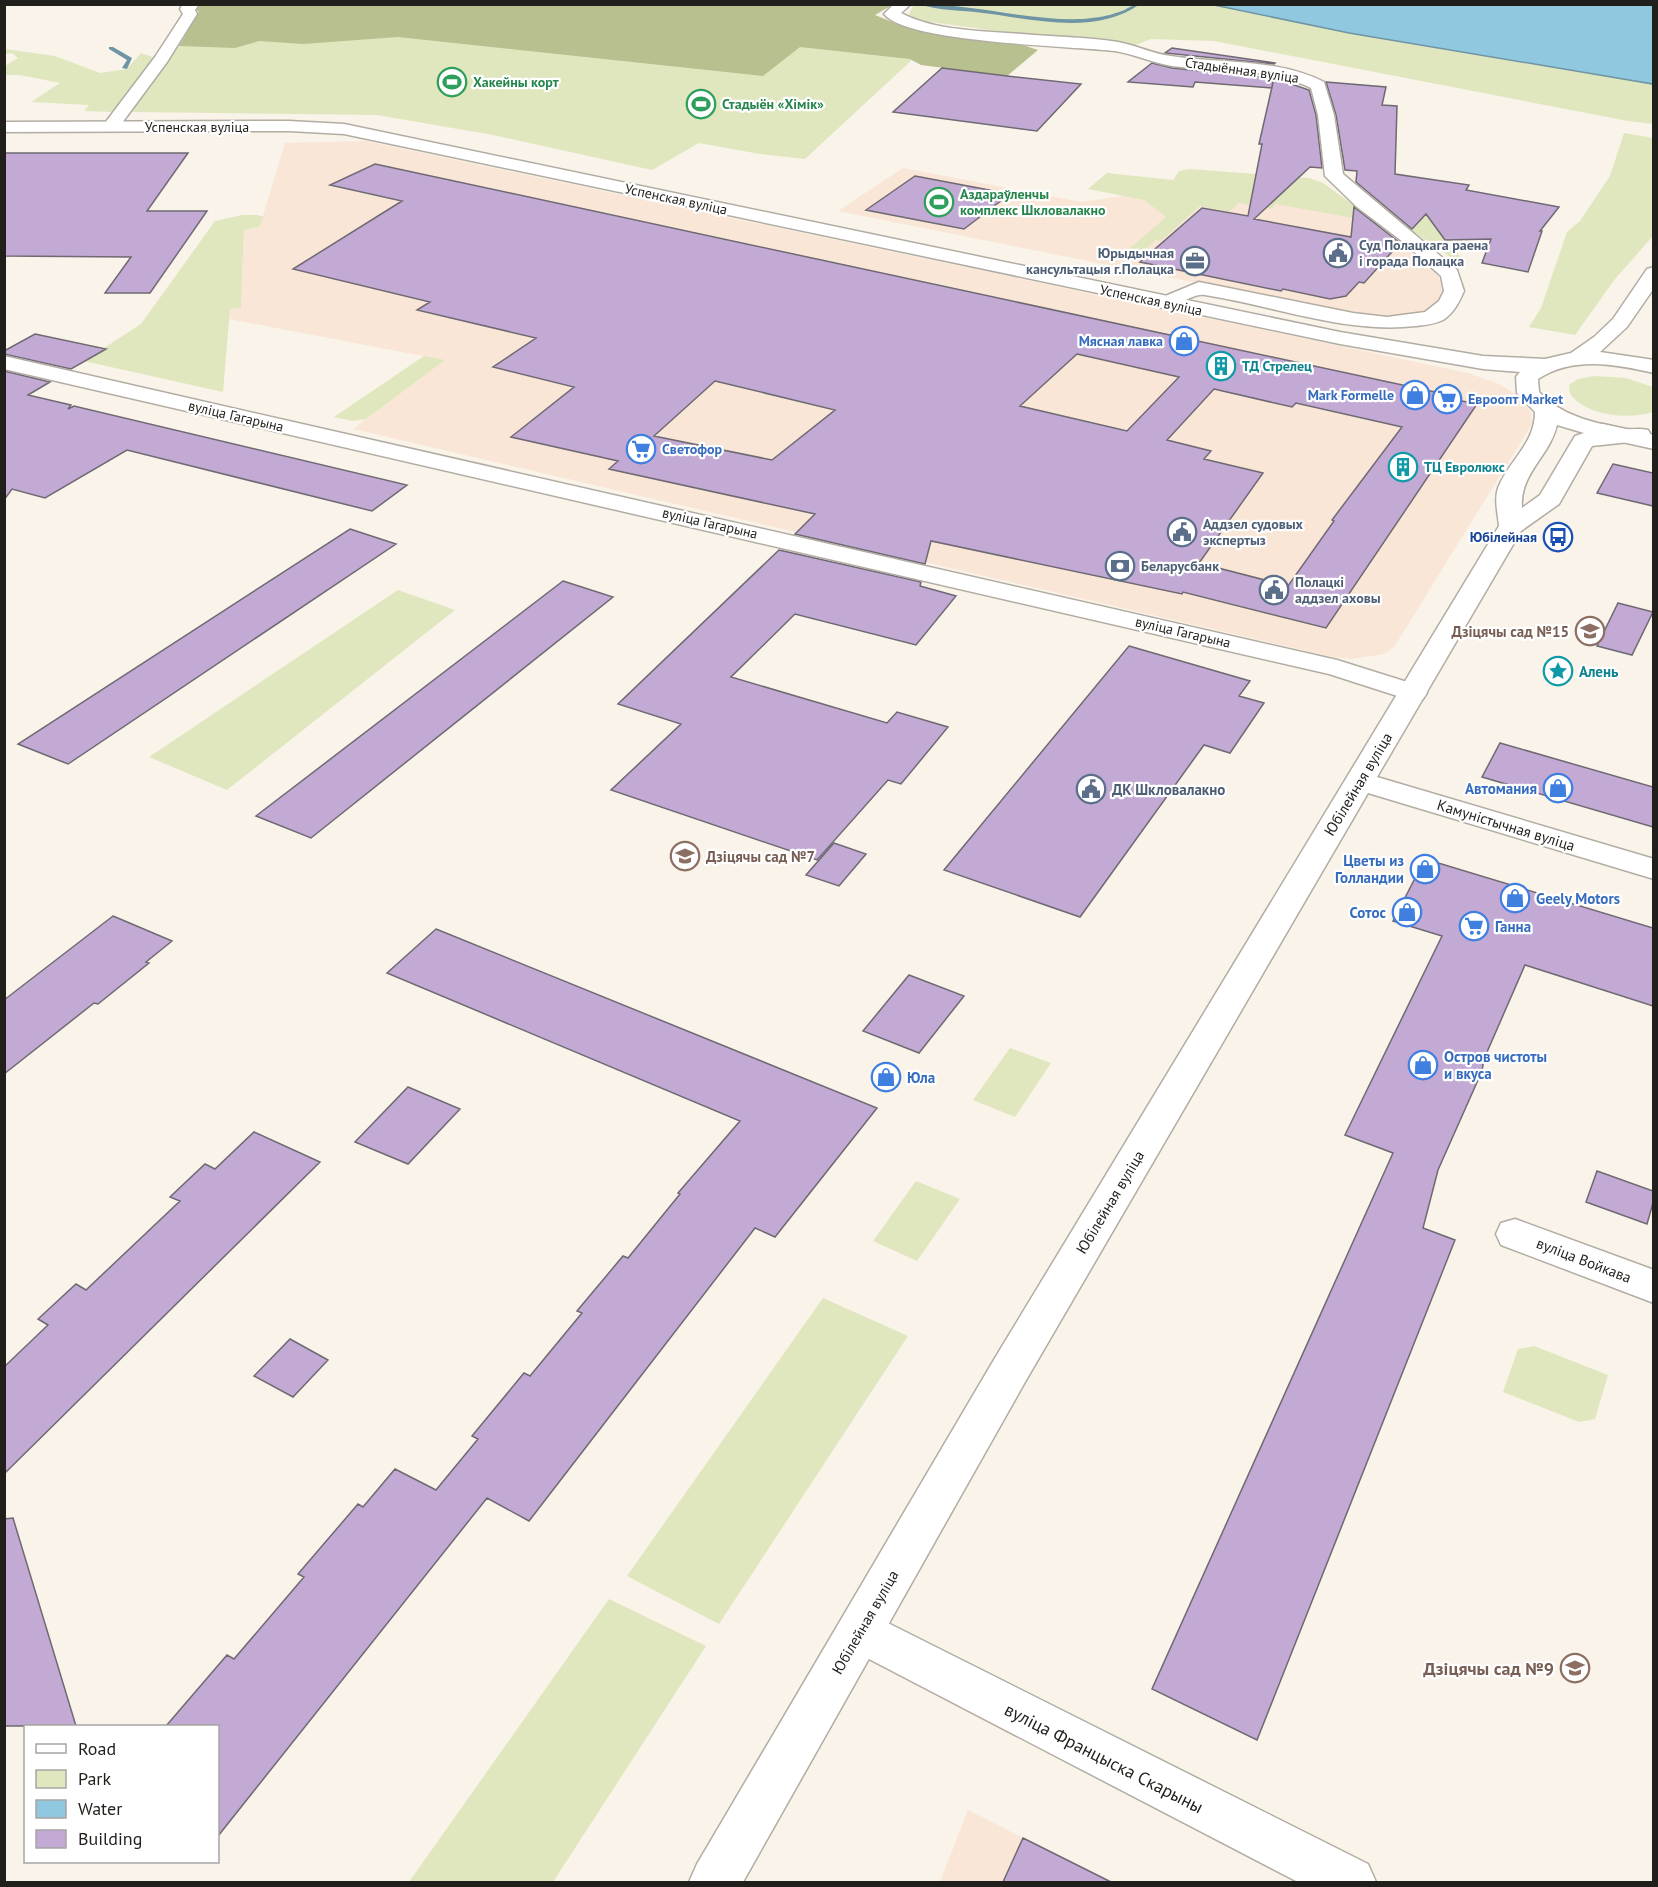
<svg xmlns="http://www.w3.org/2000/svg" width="1658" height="1887" viewBox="0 0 1658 1887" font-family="'PT Sans',sans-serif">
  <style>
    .commercial { fill: #f9e6d6 }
    .green { fill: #e0e7bf }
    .forest { fill: #b8c08f }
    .water { fill: #90c8df; stroke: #6f95a4; stroke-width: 1.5 }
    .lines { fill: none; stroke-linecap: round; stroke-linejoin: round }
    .stream { fill: #6f95a4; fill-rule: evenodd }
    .building { fill: #c3aad5; stroke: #6e6972; stroke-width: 1.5; fill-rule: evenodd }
    .minor-casing { stroke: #b2aca3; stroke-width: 3 }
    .major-casing { stroke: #b2aca3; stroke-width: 3 }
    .minor { fill: #fff; fill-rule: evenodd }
    .major { fill: #fff; fill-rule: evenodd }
    .labels { text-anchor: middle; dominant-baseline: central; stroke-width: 4.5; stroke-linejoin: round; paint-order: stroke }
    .far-street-label { font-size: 14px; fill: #211f1b; stroke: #fff }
    .far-leisure-label { font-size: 14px; font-weight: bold; fill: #27864d; stroke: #fff; text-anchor: start }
    .far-service-label { font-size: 14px; font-weight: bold; fill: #4e5e75; stroke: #fff; text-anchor: start }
    .far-shop-label { font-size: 14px; font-weight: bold; fill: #366cbe; stroke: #fff; text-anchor: end }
    .far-culture-label { font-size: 14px; font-weight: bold; fill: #0d838f; stroke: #fff; text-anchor: start }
    .far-transit-label { font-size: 14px; font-weight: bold; fill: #164399; stroke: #fff; text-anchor: end }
    .education-label { font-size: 15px; font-weight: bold; fill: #785e54; stroke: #fff; text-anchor: end }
    .culture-label { font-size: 15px; font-weight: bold; fill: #0d838f; stroke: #fff; text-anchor: start }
    .street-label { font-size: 15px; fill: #211f1b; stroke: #fff }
    .shop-label { font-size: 15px; font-weight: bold; fill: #366cbe; stroke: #fff; text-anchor: start }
    .service-label { font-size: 15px; font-weight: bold; fill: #4e5e75; stroke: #fff; text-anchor: start }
    .near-education-label { font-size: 18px; font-weight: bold; fill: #785e54; stroke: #fff; text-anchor: end }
    .near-street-label { font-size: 18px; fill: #211f1b; stroke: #fff }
  </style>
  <rect width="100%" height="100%" fill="#f9f3e9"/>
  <path class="commercial" d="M365,141L1468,373L1499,384L1515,394L1525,403L1531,413L1532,424L1394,647L1384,654L1352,659L1333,657L353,429L444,360L229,319L230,309L241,308L244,230L260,226L285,143Z
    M903,168L1081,202L1186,187L1309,178L1323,183L1386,229L1438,273L1442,291L1437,303L1421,314L1381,318L1352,314L838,211Z
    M968,1810L1023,1838L1110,1882H940Z"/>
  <path class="green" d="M674,4L940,34L805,159L760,154L699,143L652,170L493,135L377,115L131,112L179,46L199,12L196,9L201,5Z
    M914,4L1214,5L1349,33L1653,84V124L1628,121L1214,41L1151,39L1133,46L1090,37L1035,36L915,20L908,16Z
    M5,49L55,56L100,73L127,69L141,53L155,58L114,112L84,111L89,105L31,102L60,83L20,75H5V66L18,58L12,53L5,54Z
    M1624,133L1653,138V236L1615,279L1575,335L1529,327L1541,308L1567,232L1580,221L1610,176Z
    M1190,169L1309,178L1323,183L1386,229L1363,225L1353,218L1276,204L1271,209L1239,203L1229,212L1200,206L1161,241L1156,240L1142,252L1129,249L1166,217L1144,200L1088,189L1107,173L1173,180L1179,171Z
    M1396,208H1422L1445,240L1461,257H1450L1388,214V210Z
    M242,215H258L264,217L259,227L244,230L241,308L230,309L223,392L84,361L141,324L215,221Z
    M424,356L445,360L366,419L352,421L334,417Z
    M1594,376L1626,378L1653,387V412C1628,420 1587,416 1570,394L1569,385L1578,379Z
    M398,590L455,610L227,790L149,757Z
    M1010,1048L1051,1063L1015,1117L973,1100Z
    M916,1181L960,1199L917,1261L873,1241Z
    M823,1298L908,1336L719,1624L627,1576Z
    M1534,1346L1608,1375L1595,1419L1579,1422L1503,1392L1518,1349Z
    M609,1599L706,1646L553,1882H409Z"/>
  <path class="forest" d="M894,4L875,15L907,28L1014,42L1038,50L1007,76L921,65L910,59L800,47L763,76L398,37L303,44L259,41L235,48L179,46L199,12L196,9L201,5Z"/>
  <path class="water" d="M1187,5H1653V84L1349,33L1214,5Z"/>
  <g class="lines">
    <path class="stream" d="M919,4C974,4 1028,21 1083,19C1095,18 1108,16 1119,12C1127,10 1132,4 1140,4C1096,36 1032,19 983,13C962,10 939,11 919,4Z
      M109,47H113L132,58L127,69L122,68L127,60L109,49Z"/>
  </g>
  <path class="building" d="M1172,48L1275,63L1274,64L1165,53Z
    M1152,63L1172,68L1273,78L1272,88L1195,82L1193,87L1128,82Z
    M942,68L1007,76L1081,84L1037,131L893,112Z
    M1274,78L1309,90L1316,115L1322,168L1310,167L1254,219L1351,237L1354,207L1400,243L1364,283L1359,282L1346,296L1330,299L1283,289L1281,291L1140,262L1202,208L1248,216L1262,144H1259Z
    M1326,82L1386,87L1382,105L1397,106L1395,174L1469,185L1466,190L1559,207L1540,231H1542L1528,272L1482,263L1491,239L1445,240L1426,214L1412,229L1356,182L1357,171L1345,170L1336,115Z
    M4,153H188L147,211H207L150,293H105L131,257L4,256Z
    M375,164L1449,395L1447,398L1477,404L1326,628L1183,592L1182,594L931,541L925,564L795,534L815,514L609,469L618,461L511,437L574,387L493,367L536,338L417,310L430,302L293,269L402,201L330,185ZM1077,354L1179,377L1127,431L1020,406ZM715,381L835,410L772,460L654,436ZM1214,389L1292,407L1296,403L1402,427L1332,520L1334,521L1288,586L1199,563L1263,473L1204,459L1211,451L1167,440Z
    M915,176L1010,194L964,229L866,210Z
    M35,334L106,349L71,369L4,354V351Z
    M4,371L50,382L28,395L71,405L68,409L74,406L407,485L372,511L127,450L45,498L12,489L4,500Z
    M1613,464L1653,473V506L1597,493Z
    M350,529L396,544L68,764L18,744Z
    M779,550L921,582L920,586L956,596L916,645L795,614L731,677L887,723L897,712L948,727L901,784L888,780L817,860L611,790L681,724L618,704Z
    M563,581L613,597L311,838L256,816Z
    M1618,603L1653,612L1632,655L1597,646Z
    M1129,646L1250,681L1239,696L1264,703L1230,753L1204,745L1080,917L944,870Z
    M1500,743L1653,787V827L1482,777Z
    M834,843L866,854L839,886L806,875Z
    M1425,859L1653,928V1006L1525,965L1484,1059L1482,1071L1438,1170L1423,1228L1455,1240L1257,1740L1152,1689L1393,1153L1345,1135L1442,936L1393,921Z
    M113,916L172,941L146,962L149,963L98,1004L94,1003L4,1074V1000Z
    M436,929L877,1108L775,1237L755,1228L529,1521L487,1498L218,1836V1726H166L227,1655L234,1659L304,1577L298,1574L358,1504L363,1507L395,1469L436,1490L478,1439L472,1436L524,1373L530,1376L582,1313L577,1311L623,1256L628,1258L680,1194L678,1193L740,1121L387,973Z
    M909,975L964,996L919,1053L863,1031Z
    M408,1087L460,1109L408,1164L355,1142Z
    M254,1132L320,1162L4,1474V1367L48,1325L38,1319L76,1284L86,1290L180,1201L170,1197L205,1164L215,1169Z
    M1597,1171L1653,1191V1203L1647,1224L1586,1202Z
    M290,1339L328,1360L293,1397L254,1376Z
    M13,1518L76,1726H4V1519Z
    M1023,1838L1111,1882H1003Z"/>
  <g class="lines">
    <g class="minor-casing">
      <path id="minor" d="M183,4H199L195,10L197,14L167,62L116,131H104L102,127L155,57L183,14L180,9Z
        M894,4H911L901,13C934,31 985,31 1022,34C1054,37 1086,37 1118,42C1136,45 1153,54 1171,56C1221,64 1277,58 1324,82L1334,115L1343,174L1457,270L1464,291C1459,302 1454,313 1443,320C1435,324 1425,325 1416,326C1345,334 1275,306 1205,295C1189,293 1176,312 1158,307L1155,303L1158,299L1199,282L1353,313L1387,317L1425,312L1439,301L1444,291L1441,276L1403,242L1357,207L1325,176L1318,115L1311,88C1271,68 1215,71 1172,66C1153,63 1134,54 1115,51C1072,46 907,43 884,14Z
        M4,356L1337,660L1423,687L1427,693L1423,699L1413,701L1329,674L4,369Z
        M1603,424L1654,435V449L1595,436L1592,431L1595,426Z
        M1515,1219L1654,1270V1303L1501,1245L1496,1234L1501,1223Z
        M860,1609L1368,1864L1376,1882H1298L844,1646L837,1631L844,1616Z"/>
    </g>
    <g class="major-casing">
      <path id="major" d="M289,121L344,124L1340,332L1483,356L1545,359L1571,353L1594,337L1613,319L1647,269L1654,267V288L1627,327L1600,352L1654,360V373C1615,364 1573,356 1538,379L1539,392C1561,416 1595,423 1624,429C1632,430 1640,428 1648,430L1651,435L1648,440L1592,446L1559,504L1521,531L1377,777L1654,859V879L1368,793L1025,1382L743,1882H689L697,1864L995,1358L1499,526C1498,514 1494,500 1498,488C1509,460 1535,444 1535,412L1517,393L1516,377L1520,372L1483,369L1340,344L344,134L289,131L4,132V122ZM1557,425L1584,433L1575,436L1540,495L1522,508C1519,474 1550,456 1557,425Z"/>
    </g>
    <use href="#minor" class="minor"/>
    <use href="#major" class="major"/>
  </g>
  <defs>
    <g id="stadium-ring" transform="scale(1.5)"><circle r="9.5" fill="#fff" stroke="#2e9e5b" stroke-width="1.5"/><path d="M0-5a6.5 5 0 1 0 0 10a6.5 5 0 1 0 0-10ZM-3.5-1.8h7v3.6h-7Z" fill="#2e9e5b"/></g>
    <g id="civic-ring" transform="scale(1.5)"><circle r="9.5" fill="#fff" stroke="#5c6f8a" stroke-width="1.5"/><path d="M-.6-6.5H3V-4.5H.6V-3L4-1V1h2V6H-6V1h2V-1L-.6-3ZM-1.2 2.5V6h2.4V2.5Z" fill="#5c6f8a"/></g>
    <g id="office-ring" transform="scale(1.5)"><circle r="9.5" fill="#fff" stroke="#5c6f8a" stroke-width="1.5"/><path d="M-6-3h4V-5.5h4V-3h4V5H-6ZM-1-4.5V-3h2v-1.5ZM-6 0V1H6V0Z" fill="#5c6f8a"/></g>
    <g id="shop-ring" transform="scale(1.5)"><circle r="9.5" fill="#fff" stroke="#3f7fe0" stroke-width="1.5"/><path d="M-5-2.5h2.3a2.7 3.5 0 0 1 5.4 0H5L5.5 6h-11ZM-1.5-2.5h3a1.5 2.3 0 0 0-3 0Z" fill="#3f7fe0"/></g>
    <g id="building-ring" transform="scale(1.5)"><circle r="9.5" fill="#fff" stroke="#0f9aa8" stroke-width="1.5"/><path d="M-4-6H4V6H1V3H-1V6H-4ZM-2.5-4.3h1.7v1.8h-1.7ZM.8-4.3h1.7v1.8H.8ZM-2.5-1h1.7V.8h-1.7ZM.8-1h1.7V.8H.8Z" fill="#0f9aa8"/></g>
    <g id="supermarket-ring" transform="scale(1.5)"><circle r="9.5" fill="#fff" stroke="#3f7fe0" stroke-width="1.5"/><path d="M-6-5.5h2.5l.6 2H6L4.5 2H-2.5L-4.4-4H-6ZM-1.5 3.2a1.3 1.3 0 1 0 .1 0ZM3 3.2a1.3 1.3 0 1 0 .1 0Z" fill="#3f7fe0"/></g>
    <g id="bus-ring" transform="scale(1.5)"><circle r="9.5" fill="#fff" stroke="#1a4fb4" stroke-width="1.5"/><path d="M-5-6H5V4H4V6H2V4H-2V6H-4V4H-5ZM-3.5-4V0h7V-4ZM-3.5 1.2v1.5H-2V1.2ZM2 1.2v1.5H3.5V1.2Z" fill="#1a4fb4"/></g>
    <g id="bank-ring" transform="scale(1.5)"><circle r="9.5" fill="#fff" stroke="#5c6f8a" stroke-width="1.5"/><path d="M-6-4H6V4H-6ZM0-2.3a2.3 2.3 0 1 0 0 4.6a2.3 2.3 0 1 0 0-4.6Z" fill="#5c6f8a"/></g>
    <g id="school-ring" transform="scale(1.5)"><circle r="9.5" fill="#fff" stroke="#8d6e63" stroke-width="1.5"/><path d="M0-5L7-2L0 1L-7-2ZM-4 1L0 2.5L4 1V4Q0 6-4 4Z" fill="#8d6e63"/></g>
    <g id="sight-ring" transform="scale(1.5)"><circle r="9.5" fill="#fff" stroke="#0f9aa8" stroke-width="1.5"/><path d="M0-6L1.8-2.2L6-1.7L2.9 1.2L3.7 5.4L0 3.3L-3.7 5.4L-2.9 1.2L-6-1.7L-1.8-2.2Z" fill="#0f9aa8"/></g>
  </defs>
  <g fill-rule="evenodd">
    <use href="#stadium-ring" x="452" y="82"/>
    <use href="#stadium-ring" x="701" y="104"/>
    <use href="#stadium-ring" x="939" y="202"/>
    <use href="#civic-ring" x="1338" y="253"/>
    <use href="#office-ring" x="1195" y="261"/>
    <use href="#shop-ring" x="1184" y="341"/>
    <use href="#building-ring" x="1221" y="366"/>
    <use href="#shop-ring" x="1415" y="395"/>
    <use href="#supermarket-ring" x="1447" y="399"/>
    <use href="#supermarket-ring" x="641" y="449"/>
    <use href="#building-ring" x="1403" y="467"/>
    <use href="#civic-ring" x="1182" y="532"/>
    <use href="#bus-ring" x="1558" y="537"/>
    <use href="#bank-ring" x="1120" y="566"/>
    <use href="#civic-ring" x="1274" y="590"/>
    <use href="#school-ring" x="1590" y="631"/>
    <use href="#sight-ring" x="1558" y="671"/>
    <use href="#shop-ring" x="1558" y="788"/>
    <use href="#civic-ring" x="1091" y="789"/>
    <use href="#school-ring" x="685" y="856"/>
    <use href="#shop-ring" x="1425" y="869"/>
    <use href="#shop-ring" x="1515" y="898"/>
    <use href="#shop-ring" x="1407" y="912"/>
    <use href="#supermarket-ring" x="1474" y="926"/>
    <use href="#shop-ring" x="1423" y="1065"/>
    <use href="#shop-ring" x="886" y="1077"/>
    <use href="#school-ring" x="1575" y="1668"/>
  </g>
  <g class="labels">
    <g class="far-street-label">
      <text transform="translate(1242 70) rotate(8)">Стадыённая вуліца</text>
      <text x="197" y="127">Успенская вуліца</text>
      <text transform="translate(676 199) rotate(12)">Успенская вуліца</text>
      <text transform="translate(1151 300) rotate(12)">Успенская вуліца</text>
      <text transform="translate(236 416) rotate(13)">вуліца Гагарына</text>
      <text transform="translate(710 523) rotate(13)">вуліца Гагарына</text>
      <text transform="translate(1183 632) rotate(13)">вуліца Гагарына</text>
    </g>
    <g class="far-leisure-label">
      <text x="473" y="82">Хакейны корт</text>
      <text x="722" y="104">Стадыён «Хімік»</text>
      <text x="960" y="194">Аздараўленчы<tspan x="960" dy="16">комплекс Шкловалакно</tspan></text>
    </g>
    <g class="far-service-label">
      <text x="1359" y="245">Суд Полацкага раена<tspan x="1359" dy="16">і горада Полацка</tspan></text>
      <text x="1174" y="253" text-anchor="end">Юрыдычная<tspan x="1174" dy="16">кансультацыя г.Полацка</tspan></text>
      <text x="1203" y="524">Аддзел судовых<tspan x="1203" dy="16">экспертыз</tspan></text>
      <text x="1141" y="566">Беларусбанк</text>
      <text x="1295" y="582">Полацкі<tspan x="1295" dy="16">аддзел аховы</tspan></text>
    </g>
    <g class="far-shop-label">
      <text x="1163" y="341">Мясная лавка</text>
      <text x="1394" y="395">Mark Formelle</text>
      <text x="1468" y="399" text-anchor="start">Евроопт Market</text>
      <text x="662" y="449" text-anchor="start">Светофор</text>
    </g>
    <g class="far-culture-label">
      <text x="1242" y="366">ТД Стрелец</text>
      <text x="1424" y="467">ТЦ Евролюкс</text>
    </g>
    <g class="far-transit-label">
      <text x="1537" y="537">Юбілейная</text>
    </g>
    <g class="education-label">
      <text x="1569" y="631">Дзіцячы сад №15</text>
      <text x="706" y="856" text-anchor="start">Дзіцячы сад №7</text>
    </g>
    <g class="culture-label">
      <text x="1579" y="671">Алень</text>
    </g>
    <g class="street-label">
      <text transform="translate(1358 784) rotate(-59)">Юбілейная вуліца</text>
      <text transform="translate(1506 825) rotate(17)">Камуністычная вуліца</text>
      <text transform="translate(1110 1202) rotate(-59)">Юбілейная вуліца</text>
      <text transform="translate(1584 1260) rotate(21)">вуліца Войкава</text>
      <text transform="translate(865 1622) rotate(-60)">Юбілейная вуліца</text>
    </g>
    <g class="shop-label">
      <text x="1537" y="788" text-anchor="end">Автомания</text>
      <text x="1404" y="860" text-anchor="end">Цветы из<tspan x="1404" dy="17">Голландии</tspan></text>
      <text x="1536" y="898">Geely Motors</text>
      <text x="1386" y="912" text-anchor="end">Сотос</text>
      <text x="1495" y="926">Ганна</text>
      <text x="1444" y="1056">Остров чистоты<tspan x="1444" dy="17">и вкуса</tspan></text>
      <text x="907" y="1077">Юла</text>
    </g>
    <g class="service-label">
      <text x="1112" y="789">ДК Шкловалакно</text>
    </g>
    <g class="near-education-label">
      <text x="1554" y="1668">Дзіцячы сад №9</text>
    </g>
    <g class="near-street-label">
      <text transform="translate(1104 1758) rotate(27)">вуліца Францыска Скарыны</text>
    </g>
  </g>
  <rect width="1658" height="1887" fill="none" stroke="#211f1b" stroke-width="12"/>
  <rect x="24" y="1725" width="195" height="138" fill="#ffffff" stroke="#a6a5a4" stroke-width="1.5"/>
  <rect x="36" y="1744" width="30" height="9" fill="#ffffff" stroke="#a6a5a4" stroke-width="1.5"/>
  <text x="78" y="1755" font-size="18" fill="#211f1b">Road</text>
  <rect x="36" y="1770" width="30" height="18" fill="#e0e7bf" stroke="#a6a5a4" stroke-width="1.5"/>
  <text x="78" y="1785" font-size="18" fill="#211f1b">Park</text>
  <rect x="36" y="1800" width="30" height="18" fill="#90c8df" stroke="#a6a5a4" stroke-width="1.5"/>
  <text x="78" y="1815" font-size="18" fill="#211f1b">Water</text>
  <rect x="36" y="1830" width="30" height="18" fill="#c3aad5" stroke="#a6a5a4" stroke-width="1.5"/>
  <text x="78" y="1845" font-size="18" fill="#211f1b">Building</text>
</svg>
